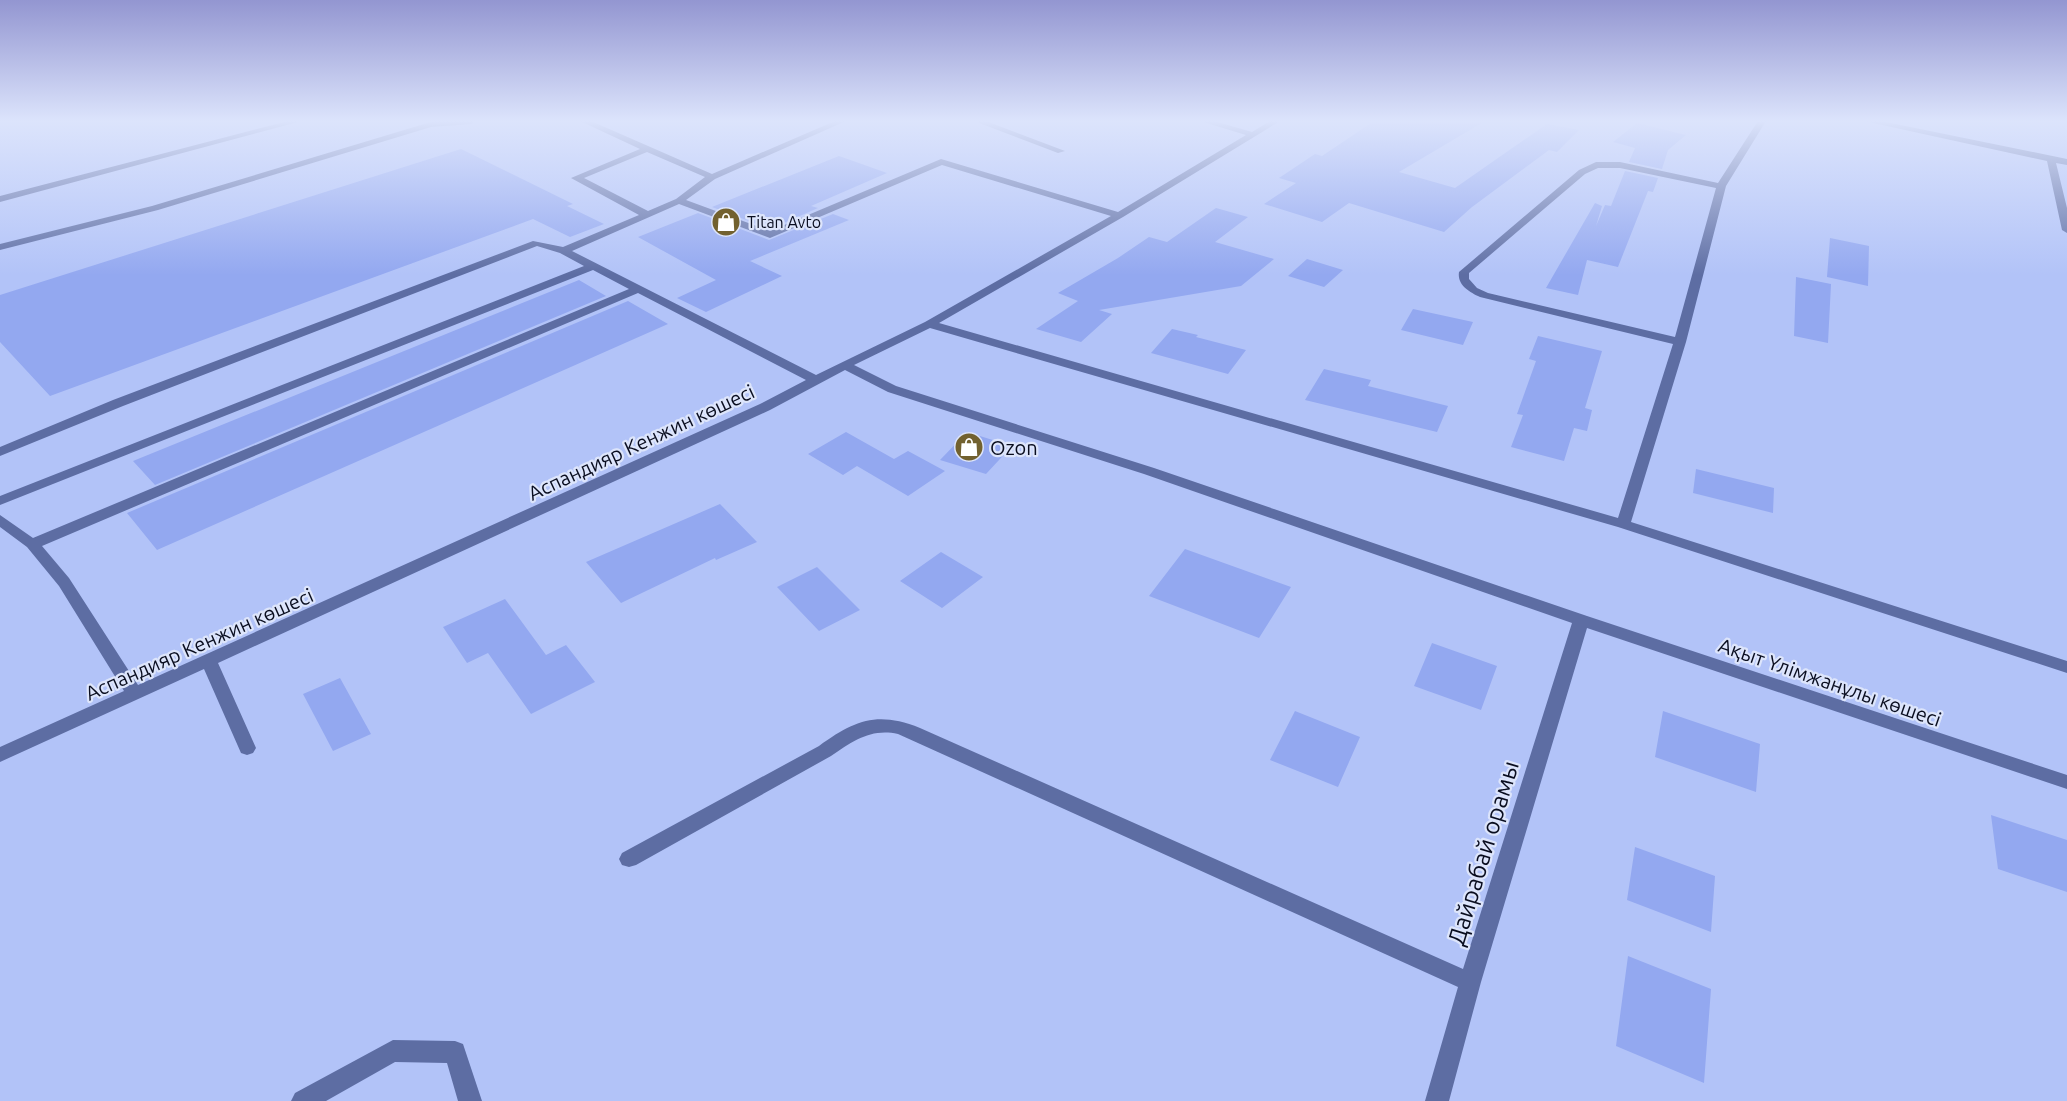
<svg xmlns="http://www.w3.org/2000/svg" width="2067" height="1101" viewBox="0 0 2067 1101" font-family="Ubuntu,sans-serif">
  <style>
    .building { fill: #93a8f0 }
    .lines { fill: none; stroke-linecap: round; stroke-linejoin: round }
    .minor { fill: #5d6da3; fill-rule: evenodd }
    .labels { text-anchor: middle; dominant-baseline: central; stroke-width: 4.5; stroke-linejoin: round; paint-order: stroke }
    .far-poi-label { font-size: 16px; fill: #090d1f; stroke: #dde5fb; text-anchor: start }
    .street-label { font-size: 20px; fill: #090d1f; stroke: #dde5fb }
    .poi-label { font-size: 20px; fill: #090d1f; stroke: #dde5fb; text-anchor: start }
    .near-street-label { font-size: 24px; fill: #090d1f; stroke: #dde5fb }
  </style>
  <rect width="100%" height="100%" fill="#b2c3f8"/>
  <path class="building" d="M1374,121H1485L1399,172L1455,188L1547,124L1579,130L1557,152L1549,150L1472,207L1444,232L1349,203L1322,222L1264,204L1296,183L1279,178L1315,154L1322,156Z
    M1637,123L1686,135L1668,150L1662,169L1629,162L1635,148L1613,142Z
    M461,149L573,204L567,206L604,224L570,237L533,219L50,396L0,342V295Z
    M839,156L887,173L811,206L818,208L770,229L712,207Z
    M1625,171L1658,178L1653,192L1648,191L1618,267L1587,260L1578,295L1546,288L1595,203L1602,206L1596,226L1605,205L1611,206Z
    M1216,208L1248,217L1215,242L1274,259L1241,286L1099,310L1112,314L1081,342L1036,329L1078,301L1058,293L1118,258L1149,237L1167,242Z
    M698,213L769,240L833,214L849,220L750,261L782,276L706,312L677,298L716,280L638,237Z
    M1830,238L1869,246L1868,286L1827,277Z
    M1307,259L1343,270L1324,287L1288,276Z
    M1796,277L1831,284L1828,343L1794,336Z
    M579,280L606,296L155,485L133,461Z
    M628,301L668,324L157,550L127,513Z
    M1413,309L1473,322L1463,345L1401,330Z
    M1172,329L1198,335L1196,337L1246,350L1228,374L1151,353Z
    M1538,336L1602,351L1585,408L1592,410L1587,431L1574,428L1564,461L1511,447L1523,415L1517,414L1536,361L1529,359Z
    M1324,369L1371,380L1368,386L1448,406L1437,432L1305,400Z
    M846,432L894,459L908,451L945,471L908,496L857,466L843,475L808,454Z
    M967,432L1012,446L986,474L940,460Z
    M1696,469L1774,488L1773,513L1693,493Z
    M720,504L757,542L716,560L715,558L621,603L586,562Z
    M1185,549L1291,587L1259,638L1149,596Z
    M941,552L983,577L942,608L900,581Z
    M817,567L860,610L819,631L777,587Z
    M505,599L546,655L566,645L595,682L531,714L488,653L467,663L443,627Z
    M1432,643L1497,666L1481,710L1414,686Z
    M340,678L371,734L333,751L303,694Z
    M1295,711L1360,737L1338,787L1270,760Z
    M1663,711L1760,744L1756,792L1655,757Z
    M1991,815L2067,840V892L1998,869Z
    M1635,847L1715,876L1711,932L1627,900Z
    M1628,956L1711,989L1704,1083L1616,1046Z"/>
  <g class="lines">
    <path class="minor" d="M288,121H302L0,202V196Z
      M434,121H475L471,124L431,127L158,210L0,250V244L152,206Z
      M580,121H591L712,174L835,121H846L715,179L686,200L770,231L941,159L1118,212L1246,135L1200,121H1214L1252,132L1270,121H1280L1123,217L939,323L1618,518L1673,344L1480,297C1469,292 1457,285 1459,272L1579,170L1596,162H1620L1718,183L1758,121H1766L1726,186L1686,342L1631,522L2067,661V673L1618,527L930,328L854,365L896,386L1154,468L1587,616L2067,775V789L1587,628L1481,982L1449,1101H1425L1458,987L898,734C871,728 853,741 831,756L636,865L629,867L622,865L619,859L622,853L819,746C855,720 877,711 920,728L1463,969L1572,623L1144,474L888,392L845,370L770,410L218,663L256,748L253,753L247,755L241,753L204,669L0,762V747L124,691L59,586L27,547L0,527V515L33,538L629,289L593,270L0,505V496L584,266L560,253L537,246L123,406L0,456V447L113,400L533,241L563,247L639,215L571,178L640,149ZM647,152L705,177L676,199L648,211L584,178ZM942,165L1111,216L925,322L816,375L572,251L679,204L770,238ZM1598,168H1620L1716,188L1675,337L1488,293L1477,288L1469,279V273L1585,174ZM638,293L806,380L760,404L138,685L69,578L42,546Z
      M974,121H986L1065,151L1058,153Z
      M1864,121H1881L2067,159V165L2056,163L2067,208V233L2062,230L2047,161Z
      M393,1040L455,1041L463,1044L482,1101H458L447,1063L395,1062L326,1101H291L295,1093Z"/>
  </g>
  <linearGradient id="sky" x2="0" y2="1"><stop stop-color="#9396d1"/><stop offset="0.44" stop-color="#dce4fc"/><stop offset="1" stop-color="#dce4fc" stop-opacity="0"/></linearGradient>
  <rect width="2067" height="275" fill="url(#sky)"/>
  <defs>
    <g id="shop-disc" transform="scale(1.5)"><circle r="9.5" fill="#72612f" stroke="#dde5fb"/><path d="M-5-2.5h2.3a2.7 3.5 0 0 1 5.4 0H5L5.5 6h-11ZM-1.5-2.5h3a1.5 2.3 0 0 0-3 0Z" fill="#fff"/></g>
  </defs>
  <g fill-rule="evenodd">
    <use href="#shop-disc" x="726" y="222"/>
    <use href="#shop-disc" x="969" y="447"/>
  </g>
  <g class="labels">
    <g class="far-poi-label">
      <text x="747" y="222">Titan Avto</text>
    </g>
    <g class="street-label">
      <text transform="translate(641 442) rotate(-25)">Аспандияр Кенжин көшесі</text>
      <text transform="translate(199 644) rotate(-24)">Аспандияр Кенжин көшесі</text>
      <text transform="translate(1830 682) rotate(19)">Ақыт Үлімжанұлы көшесі</text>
    </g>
    <g class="poi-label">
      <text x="990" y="447">Ozon</text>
    </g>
    <g class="near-street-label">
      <text transform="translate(1483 853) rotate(-73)">Дайрабай орамы</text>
    </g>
  </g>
</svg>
